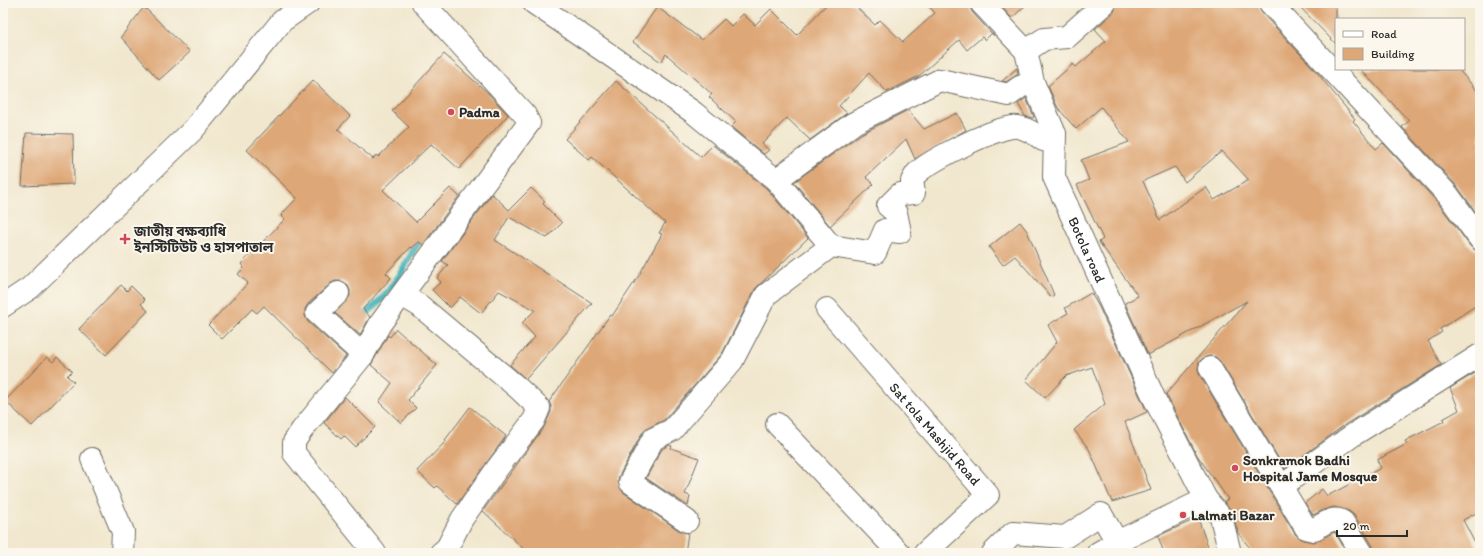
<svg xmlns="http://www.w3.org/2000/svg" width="1483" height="556" viewBox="0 0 1483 556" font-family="Itim,'Noto Sans Bengali',sans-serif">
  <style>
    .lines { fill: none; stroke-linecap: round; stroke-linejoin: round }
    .stream { stroke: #43b3ba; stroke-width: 7 }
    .building { fill: #dea777; fill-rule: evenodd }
    .minor-casing { stroke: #706d64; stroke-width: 24 }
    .minor { stroke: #fff; stroke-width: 22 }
    .poi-dot { fill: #d1495b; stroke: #fbf7ec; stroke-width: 1.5 }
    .labels { text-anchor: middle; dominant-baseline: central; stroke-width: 4; stroke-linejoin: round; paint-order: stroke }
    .poi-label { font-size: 14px; font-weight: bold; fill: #2b2b2b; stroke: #fbf7ec; text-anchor: start }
    .street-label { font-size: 14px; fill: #2b2b2b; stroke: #fbf7ec }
  </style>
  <rect width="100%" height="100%" fill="#fbf7ec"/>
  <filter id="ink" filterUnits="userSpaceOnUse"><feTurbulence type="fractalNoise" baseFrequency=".025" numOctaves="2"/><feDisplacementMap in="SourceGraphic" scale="8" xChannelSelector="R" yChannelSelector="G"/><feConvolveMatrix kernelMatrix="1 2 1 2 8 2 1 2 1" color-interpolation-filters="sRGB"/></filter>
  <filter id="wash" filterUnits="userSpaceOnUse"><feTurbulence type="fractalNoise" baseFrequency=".012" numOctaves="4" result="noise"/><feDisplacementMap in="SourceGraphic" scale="16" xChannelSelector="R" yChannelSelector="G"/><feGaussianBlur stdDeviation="0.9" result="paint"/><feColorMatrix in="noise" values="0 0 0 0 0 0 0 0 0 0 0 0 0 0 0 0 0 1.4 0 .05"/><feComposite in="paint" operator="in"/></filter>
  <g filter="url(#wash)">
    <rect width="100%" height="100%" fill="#f1e7ce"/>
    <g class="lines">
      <path class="stream" d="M369,311C393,292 407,262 422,235"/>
    </g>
    <g id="blocks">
      <path class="building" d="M828,3H852L875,25L880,20L903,42L935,13L926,3H969L972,12L994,36L992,33L985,40L982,37L967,50L959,40L919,76L887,92L869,73L839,106L847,113L810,140L787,118L762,144L769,150L764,154L731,127L736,122L709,97L712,94L666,54L661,62L633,42L657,7L702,40L724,19L731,26L743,14L755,25L771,9L797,35Z
        M998,3H1028L1012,18Z
        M1117,3H1258L1261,12L1314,69L1355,119L1353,121L1376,149L1383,143L1438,203L1470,246L1475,250L1480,251V303L1440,329L1442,332L1428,341L1441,365L1346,424L1285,469L1220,361L1216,357L1209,356L1203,358L1199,362L1198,369L1199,374L1295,534L1303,540L1314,542L1335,532L1347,553H1254L1238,533L1233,514L1224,502L1228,499L1197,455L1166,394L1247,301L1148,355L1125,303L1138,296L1099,242L1103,239L1077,185L1089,180L1081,160L1129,142L1101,107L1076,129L1058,108L1048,86L1073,64L1076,67L1106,41L1095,29L1114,12ZM1222,151L1249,180L1214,200L1206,187L1160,220L1143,181L1175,167L1185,182Z
        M1296,3H1336V44Z
        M144,7L190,52L159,80L121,37Z
        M444,54L489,94L508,115L459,169L431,144L383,190L416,222L450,188L459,196L423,245L419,242L412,248L411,247L386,273L391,278L363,309L370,317L360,335L335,313L350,296V290L347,284L342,281H335L330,284L308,304L305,309V316L308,322L346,356L332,373L264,306L257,313L252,309L222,339L208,325L248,283L238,274L244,268L241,264L285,219L281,215L297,198L247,150L313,80L350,116L338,129L373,159L376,155L378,157L409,127L392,111Z
        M1017,68L1018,74L1006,82L1002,81Z
        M1360,69H1458L1480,94V218L1457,186L1402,127L1409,121Z
        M616,81L701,157L713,145L767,189L808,238L755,289L722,354L664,420L648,428L642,433L619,476L618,482L623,492L680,531L688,533L685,553H528L483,511L544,427L551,412V406L549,402L610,315L612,316L638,277L662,234L659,233L665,223L592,157L589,160L565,139Z
        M1026,98L1034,117L1032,118L1025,116L1018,104Z
        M908,110L924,129L957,113L966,130L915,159L906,139L866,177L874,184L830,226L794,182L861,134Z
        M26,133L73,134L74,184L22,186Z
        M531,188L545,201L543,204L562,223L547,238L509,217L495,240L592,303L526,379L510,365L535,337L522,323L535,310L499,291L481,313L460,297L450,308L432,290L441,282L437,278L448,265L442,261L492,194L509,210Z
        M1020,222L1027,231L1054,295L1051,297L1015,256L1003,265L989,247Z
        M121,285L127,291L131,286L145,300L141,304L148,311L106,355L79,329Z
        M1091,293L1099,307L1147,412L1125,422L1151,490L1112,502L1089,449L1074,430L1105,404L1092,367L1066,376L1045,398L1026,380L1057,342L1048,325L1068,313L1065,308Z
        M396,329L437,365L408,400L416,408L401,423L379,402L392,383L371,365L388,335L390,337Z
        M47,357L53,362L57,357L72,371L67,376L74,382L32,426L5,401Z
        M1480,370V511L1463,520L1480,553H1374L1373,546L1354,515L1349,511L1334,507L1323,510L1313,515L1305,503L1322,489L1327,496L1381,468L1377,460L1407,444L1405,441L1444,421L1443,419L1459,410L1450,388Z
        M345,397L375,427L355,447L344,436L341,439L324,423Z
        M470,407L506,436L457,504L437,486L435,488L417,471L446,441L445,440Z
        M669,445L672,446L671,448L699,458L685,494L690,496L688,506L646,478L662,449Z
        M1198,518L1210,553H1164L1158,536Z"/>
    </g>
  </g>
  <g filter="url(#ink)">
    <use href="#blocks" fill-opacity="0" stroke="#706d64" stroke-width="1"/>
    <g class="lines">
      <g class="minor-casing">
        <g id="minor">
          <path d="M534,3L693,112L776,180L831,246L766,295L732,361L672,430L653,439L630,482L687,521"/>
          <path id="s1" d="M981,3L1026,51L1033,82L1055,134L1054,177L1155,400L1206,499"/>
          <path d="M1270,3L1448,195L1480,239"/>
          <path d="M1026,51L1044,39L1067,37L1105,3"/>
          <path d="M776,180L854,123L940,80L1009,95L1020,87L1033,82"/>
          <path d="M831,246L875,253L885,230L900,232L896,213L888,206L900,194L914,193L912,181C914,178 915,175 917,173C930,160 1001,124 1018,127C1027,129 1036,134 1043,140L1055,134"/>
          <path d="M338,293L317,313L363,355"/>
          <path d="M402,295L420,306L518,388L539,408L534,420L496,470L462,519L447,548L441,553"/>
          <path d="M3,306L30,288L193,130L282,21L308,3"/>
          <path id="s2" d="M827,309L988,495L925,553"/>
          <path d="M1210,368L1306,528L1313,530C1322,525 1333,515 1343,522L1362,553"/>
          <path d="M777,424L899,553"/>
          <path d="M92,459L123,532L122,553"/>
          <path d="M1282,486L1353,435L1480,355"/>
          <path d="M375,553L294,453V442L302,430L363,355L380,324L529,123L525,115L423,3"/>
          <path d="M993,553L1013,533L1065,537L1101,514L1117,542L1206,499L1221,517L1230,553"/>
          <path d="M1098,553L1117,542"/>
        </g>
      </g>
      <use href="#minor" class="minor"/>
    </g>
  </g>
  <g class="poi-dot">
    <circle cx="451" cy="112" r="4"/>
    <path d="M123 233h4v4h4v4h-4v4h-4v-4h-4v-4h4z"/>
    <circle cx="1235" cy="468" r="4"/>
    <circle cx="1183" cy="515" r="4"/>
  </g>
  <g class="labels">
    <g class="poi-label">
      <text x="459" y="112">Padma</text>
      <text x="134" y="231">জাতীয় বক্ষব্যাধি<tspan x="134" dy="16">ইনস্টিটিউট ও হাসপাতাল</tspan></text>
      <text x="1243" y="460">Sonkramok Badhi<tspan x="1243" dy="16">Hospital Jame Mosque</tspan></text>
      <text x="1191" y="515">Lalmati Bazar</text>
    </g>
    <g class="street-label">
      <text stroke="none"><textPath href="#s1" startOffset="277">Botola road</textPath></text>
      <text stroke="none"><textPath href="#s2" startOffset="165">Sat tola Mashjid Road</textPath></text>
    </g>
  </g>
  <rect width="1483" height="556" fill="none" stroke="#fbf7ec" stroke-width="16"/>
  <rect x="1335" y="18" width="130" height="52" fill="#fbf7ec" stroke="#a8a59f"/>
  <rect x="1343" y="31" width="20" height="6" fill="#ffffff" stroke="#a8a59f"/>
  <text x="1371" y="38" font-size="12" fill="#2b2b2b">Road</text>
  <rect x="1343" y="48" width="20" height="12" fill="#dea777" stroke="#a8a59f"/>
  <text x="1371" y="58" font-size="12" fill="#2b2b2b">Building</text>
  <path d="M1337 530v6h70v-6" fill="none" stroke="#2b2b2b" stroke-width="2"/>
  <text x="1343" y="530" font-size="12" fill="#2b2b2b" stroke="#fbf7ec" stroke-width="3" paint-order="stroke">20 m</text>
</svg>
